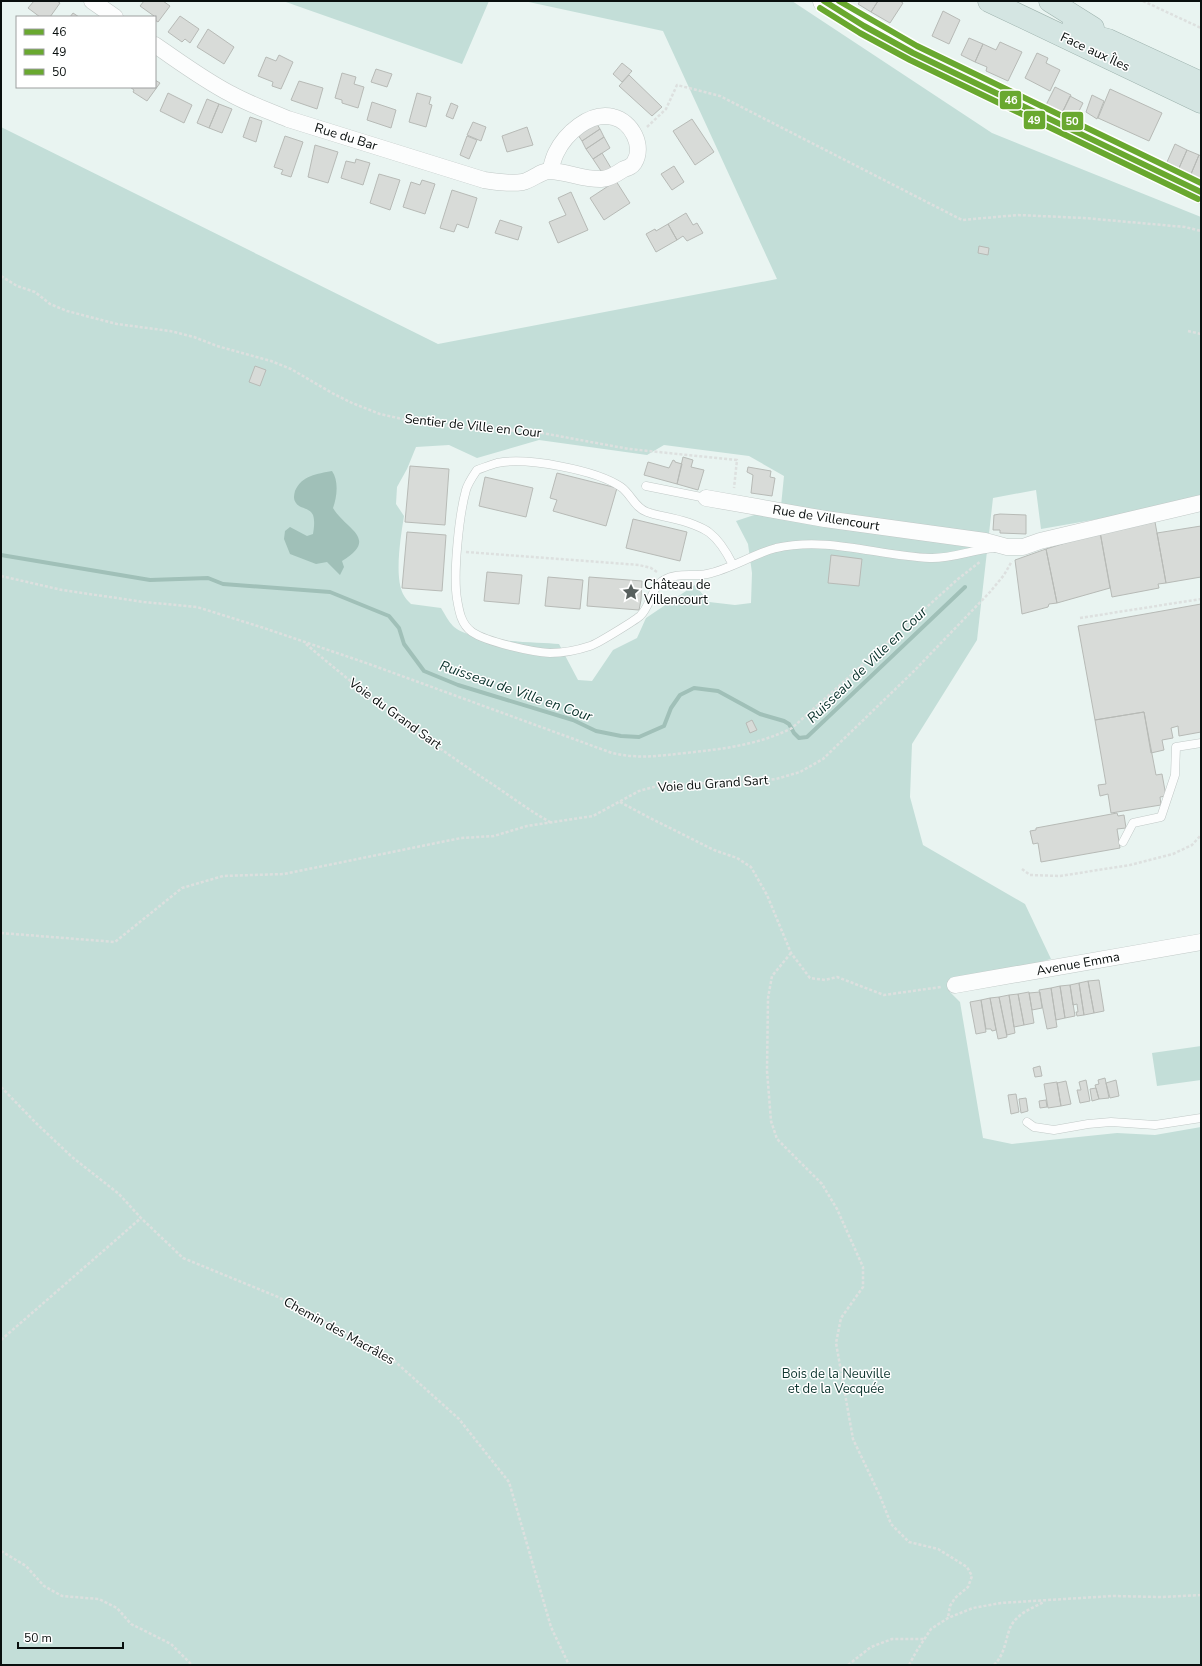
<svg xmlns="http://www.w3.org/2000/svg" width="1202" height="1666" viewBox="0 0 1202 1666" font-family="'Nunito Sans',sans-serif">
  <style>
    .green { fill: #c3ded8; fill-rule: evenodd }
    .water { fill: #a0c0b8 }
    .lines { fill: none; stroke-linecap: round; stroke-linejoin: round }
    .stream { stroke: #a0c0b8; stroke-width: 4 }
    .building { fill: #d8dbd8; stroke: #b7bab6 }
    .lane-casing { stroke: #c1c9c7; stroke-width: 9 }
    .street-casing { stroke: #c1c9c7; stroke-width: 17 }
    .secondary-casing { stroke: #c1c9c7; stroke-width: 23 }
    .highway-casing { stroke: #9db2ad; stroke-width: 23 }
    .path { stroke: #dde0df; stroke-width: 2.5; stroke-dasharray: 3 2; stroke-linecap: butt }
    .lane { stroke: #fcfdfd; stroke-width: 8 }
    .street { stroke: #fcfdfd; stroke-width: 16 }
    .secondary { stroke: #fcfdfd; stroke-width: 22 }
    .highway { stroke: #d4e5e2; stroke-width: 22 }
    .bus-1-casing { stroke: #fff; stroke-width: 9 }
    .bus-2-casing { stroke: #fff; stroke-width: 9 }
    .bus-3-casing { stroke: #fff; stroke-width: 9 }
    .bus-1 { stroke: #69a82f; stroke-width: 6 }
    .bus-2 { stroke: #69a82f; stroke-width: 6 }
    .bus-3 { stroke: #69a82f; stroke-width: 6 }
    .labels { text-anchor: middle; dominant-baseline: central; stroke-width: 3; stroke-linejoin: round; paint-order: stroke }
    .street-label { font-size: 13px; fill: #090f0e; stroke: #fff }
    .poi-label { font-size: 13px; fill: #090f0e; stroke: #fff; text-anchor: start }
    .park-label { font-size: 13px; fill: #0d352e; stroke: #fff }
    .water-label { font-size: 14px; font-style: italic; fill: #08312a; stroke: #fff }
    .line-badge { stroke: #fff; stroke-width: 1.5 }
    .badge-label { font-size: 11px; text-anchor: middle; font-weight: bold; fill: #fff }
  </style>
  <rect width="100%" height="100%" fill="#e9f4f1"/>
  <path class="green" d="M283,1H489L462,64Z
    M524,1H792L992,133L1201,217V501L1041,529L1036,490L993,498L977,640L912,744L910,797L923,845L1025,904L1051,959L1013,969L948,980L950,992L960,1002L983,1138L1012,1144L1117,1133L1155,1135L1201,1127V1665H1V127L438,344L777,279L663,31ZM539,440L647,455L664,445L749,456L784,476L781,506L736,521L748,544L752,573L751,603L735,605L709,602L695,585L646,618L637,638L613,650L592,681L578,680L559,644C535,642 468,642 453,626C448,621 445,614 441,608L411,604C408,601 405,598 403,594C394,576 401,535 404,516L396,504L397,487L407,469L416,447L449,445L477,458Z
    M1201,1046V1080L1157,1086L1152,1053Z"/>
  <path class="water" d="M332,471C339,481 337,497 333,508C345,529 380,538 342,561L344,567L340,575L327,562L316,564L290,554L284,539L285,531L290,527L307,536L313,534C314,528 315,521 313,515C309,507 300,509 296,503C293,499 294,495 295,491C302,475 317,474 332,471Z"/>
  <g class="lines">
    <path class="stream" d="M1,555L150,580L208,578L223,584L330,592L389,616L399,628L404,644L424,671L458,685L573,720L596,731L621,736L639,737L664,726L671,708L680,695L694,688L718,691L760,714L784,721L789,724L794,733L799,738L807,737L965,587"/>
  </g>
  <path class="building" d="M34,1H57L60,3L50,17H40L28,8Z
    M144,1H163L170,6L158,22L155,20V17H153L154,16L140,6Z
    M860,1H878L871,12L858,4Z
    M878,1H900L903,3L890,23L871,12Z
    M943,11L960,20L949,44L932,36Z
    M73,13L79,17H70Z
    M180,16L199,29L190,43L185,39L182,42L168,32Z
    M208,29L234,47L224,64L197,47Z
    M969,38L983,44L975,62L961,55Z
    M1000,42L1022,52L1008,81L986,71L987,67L975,62L983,44L996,50Z
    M1037,53L1048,58L1046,63L1060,70L1050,91L1025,78Z
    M279,55L293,62L281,89L272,86L273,82L258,76L266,57L276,61Z
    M622,63L632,71L622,82L613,74Z
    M376,69L392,74L387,87L371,82Z
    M342,73L356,77L354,84L364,87L358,108L342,103V100L335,98Z
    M629,75L662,107L652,116L619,86Z
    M155,80L160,83L147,101L133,92L134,90L130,87H155Z
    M299,81L323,88L317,109L291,100Z
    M1055,87L1071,95L1062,113L1046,105Z
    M1110,89L1162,113L1149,141L1098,118Z
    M168,93L192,105L184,123L160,111Z
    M417,93L431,97L429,104L432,105L426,127L409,122Z
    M1092,95L1104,101L1097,119L1086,112Z
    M1070,96L1083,103L1075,119L1062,113Z
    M207,99L219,104L209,128L197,123Z
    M372,102L396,110L391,128L367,120Z
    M451,103L458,106L453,119L446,116Z
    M219,104L232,109L222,133L209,128Z
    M250,117L262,121L256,142L243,137Z
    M692,119L714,152L695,165L673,131Z
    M595,121L600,129L582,141L576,132Z
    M473,122L486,127L481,141L467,135Z
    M527,127L533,145L507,152L502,136Z
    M600,129L604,137L586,149L582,141Z
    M285,136L303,142L291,177L281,174L283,170L274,167Z
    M467,136L477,140L469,159L460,155Z
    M604,137L610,148L593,159L586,149Z
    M1175,144L1187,150L1179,168L1167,162Z
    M315,145L338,152L328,183L308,177Z
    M1187,150L1199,155L1191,174L1179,168Z
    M602,153L611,168L603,174L593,159Z
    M1199,155L1201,156V179L1191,174Z
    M356,159L370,163L363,185L341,178L346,161L355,163Z
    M674,166L684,182L672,190L661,174Z
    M379,174L400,180L390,210L370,203Z
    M422,180L435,184L425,214L403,207L411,182L420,185Z
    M616,181L630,203L604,220L590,198Z
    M452,190L477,198L468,228L457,224L454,232L440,228Z
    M571,192L588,230L558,243L549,222L566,215L558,198Z
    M686,213L693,225L697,223L703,233L687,241L683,236L677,240L668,224Z
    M500,220L522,227L518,240L495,233Z
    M668,224L677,240L656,252L646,234L655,229L656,231Z
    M979,246L989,248L988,255L978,253Z
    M255,366L266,370L260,386L249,382Z
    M683,457L693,460L691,467L704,470L698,490L677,484Z
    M673,460L675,461V462L682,464L677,484L644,475L648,462L669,468Z
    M410,466L449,469L445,525L405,522Z
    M748,467L771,471L770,477L775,478L772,496L751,493L753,475L747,472Z
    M557,473L617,488L606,526L553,511L557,500L550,498Z
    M485,477L533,488L526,517L479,506Z
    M1000,514L1026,515V534L1000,533V530H993L994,515Z
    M633,519L687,532L680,561L626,548Z
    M1155,522L1166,583L1158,584L1159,588L1112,597L1100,532Z
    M1201,526V577L1166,583L1157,533Z
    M407,532L446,535L442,591L402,588Z
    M1100,532L1110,588L1057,603L1046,549Z
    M1046,549L1057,603L1049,604L1048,607L1022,614L1015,560Z
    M831,555L862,559L859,586L828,583Z
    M487,572L522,575L519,604L484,601Z
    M548,577L583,580L580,609L545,606Z
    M589,577L642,581L641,600L639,610L587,606Z
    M1201,604V732L1179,736L1178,726L1171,728L1173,738L1162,740L1164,750L1151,753L1144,712L1095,720L1078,626Z
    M1144,712L1156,775L1162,774L1166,796L1160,797L1161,805L1111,813L1108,794L1100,796L1098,785L1106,784L1095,720Z
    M752,720L757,730L750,733L746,723Z
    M1117,813L1118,816L1124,815L1126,828L1117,829L1120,848L1041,862L1038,843L1033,844L1030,831L1036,830V828Z
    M1099,980L1104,1011L1094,1013L1088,981Z
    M1088,981L1094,1013L1084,1015L1079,983Z
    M1079,983L1084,1015L1077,1016L1076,1012H1078L1077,1004L1073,1005L1070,985Z
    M1070,985L1075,1016L1065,1018L1060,986Z
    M1060,986L1065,1018L1056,1020L1051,988Z
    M1051,988L1057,1027L1047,1029L1039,990Z
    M1029,992L1034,1023L1024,1025L1018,994Z
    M1040,992L1042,1008L1032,1010L1029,993Z
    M1018,994L1024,1025L1014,1027L1009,995Z
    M1009,995L1015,1033L1007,1035L999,997Z
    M999,997L1007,1037L998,1039L990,998Z
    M990,998L996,1030L992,1031L991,1029H986L981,1000Z
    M981,1000L986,1032L976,1034L970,1002Z
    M1040,1066L1042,1076L1035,1077L1033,1068Z
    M1105,1078L1109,1098L1099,1099L1095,1085L1099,1084L1098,1080Z
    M1086,1080L1090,1101L1080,1103L1077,1090H1081L1079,1082Z
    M1116,1080L1119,1096L1110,1098L1106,1083Z
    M1066,1081L1071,1104L1061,1106L1057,1083Z
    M1057,1082L1061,1106L1048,1108L1044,1084Z
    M1096,1088L1099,1099L1092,1101L1090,1089Z
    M1016,1094L1019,1112L1011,1114L1008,1095Z
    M1026,1098L1028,1111L1021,1113L1019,1099Z
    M1046,1100L1047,1107L1040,1108L1039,1101Z"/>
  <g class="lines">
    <g class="lane-casing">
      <path id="lane" d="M646,486L706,498
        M733,565C717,533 706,526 671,518C663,516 655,515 647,512C635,508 631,494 621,487C596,470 527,457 497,463C490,465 483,468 477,470C473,476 468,483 466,490C459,515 453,574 457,599C459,611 461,624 472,632C487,642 532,652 550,653C563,653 578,650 590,646C597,644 634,621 640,616C651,606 651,587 664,580C677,572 693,577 707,574C731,569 753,554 776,548C828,536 878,556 930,558C952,559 973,549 995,548
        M1123,842L1133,823L1161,817L1175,775L1176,747L1201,743
        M1027,1122L1034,1127L1054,1130L1088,1124L1111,1122L1155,1125L1201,1118"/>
    </g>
    <g class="street-casing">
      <path id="street" d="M92,1L115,17
        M155,45C180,62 204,80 231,94C249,104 269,111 288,119L484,180C497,182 510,184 523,182C532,180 542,170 551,171C568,172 585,180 602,179C609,179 618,173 624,169C628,168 632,166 634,163C645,146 631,121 613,117C590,111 565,134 556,153C553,159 552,165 550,171
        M706,498L825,519L985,541L1007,547H1023L1040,541L1201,503
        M955,985L1201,942"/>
    </g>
    <g class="secondary-casing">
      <path id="secondary" d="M824,1L864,26L913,53L1201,192"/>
    </g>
    <g class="highway-casing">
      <path id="highway" d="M989,1L1201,102
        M1050,1L1093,28
        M1073,27L1089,35L1108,40L1201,83"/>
    </g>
    <path class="path" d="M1143,1L1201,28
      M647,127L666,109L677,85L720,96L962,220L1018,215L1084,218L1185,227L1201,231
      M1,276L17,286L35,292L50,304L67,311L117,324L170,331L194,337L217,346L271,361L291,369L332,393L352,403L380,414L407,420L427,424L542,433L629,449L737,460L734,488
      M1188,331L1201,334
      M466,552L639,565L651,568L657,572
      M1,576L62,590L144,602L197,607L264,628L369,664L612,753C639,759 658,756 685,753C723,749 758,745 792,728L958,579L981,561
      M1080,618L1201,599
      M306,644C363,693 423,738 486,780C508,794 529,811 552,823
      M620,802L648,817L714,850L737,858L751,867L767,895L791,953L810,978L825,980L837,977L884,995L941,987
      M1022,869L1030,875L1060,876L1130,865L1173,854L1192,845L1201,835
      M1,933L115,942L182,888L223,876L284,874L461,838L494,836L527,826L593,816L639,791L661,785L759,781L776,779L800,772L823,759L914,671L990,592L1004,575L1012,561
      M791,953L772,976L768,998L767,1071L771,1121L777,1139L822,1184L837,1209L863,1267V1287L841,1318L836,1343L853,1439L880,1496L891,1524L909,1542L938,1549L967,1567L972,1576L968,1587L955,1598L950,1606L948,1618
      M1,1087L36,1123L72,1157L119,1194L141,1218L183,1258L278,1297L390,1357L459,1419L509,1482L551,1627L569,1665
      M1,1340L141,1218
      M1,1551L26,1566L44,1586L62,1596L99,1599L117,1608L131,1624L171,1644L192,1665
      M848,1665L871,1647L892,1639H924
      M909,1665L916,1652L931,1629L948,1618L973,1608L1001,1603L1112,1596L1161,1597L1201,1595
      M994,1665C1005,1654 1005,1641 1010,1628C1016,1614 1032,1608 1044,1602"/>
    <use href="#lane" class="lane"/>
    <use href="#street" class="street"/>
    <use href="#secondary" class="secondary"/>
    <use href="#highway" class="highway"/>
    <g class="bus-1-casing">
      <path id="bus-1" d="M824,1L864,26L913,53L1201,192"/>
    </g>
    <g class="bus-2-casing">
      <path id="bus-2" d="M820,8L860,33L910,60L1198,199"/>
    </g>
    <g class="bus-3-casing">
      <path id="bus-3" d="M839,1L917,46L1201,183"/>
    </g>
    <use href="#bus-1" class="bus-1"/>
    <use href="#bus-2" class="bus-2"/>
    <use href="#bus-3" class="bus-3"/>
  </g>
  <defs>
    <g id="sight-bare" transform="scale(1.38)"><path d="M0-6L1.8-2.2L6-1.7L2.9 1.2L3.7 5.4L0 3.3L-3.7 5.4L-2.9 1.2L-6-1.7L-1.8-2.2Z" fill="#575f5d" stroke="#fff" stroke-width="2.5" paint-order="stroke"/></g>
  </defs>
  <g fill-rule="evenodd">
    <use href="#sight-bare" x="631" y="592"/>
  </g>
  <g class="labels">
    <g class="street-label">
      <text transform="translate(1095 52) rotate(25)">Face aux Îles</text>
      <text transform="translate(346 137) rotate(17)">Rue du Bar</text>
      <text transform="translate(473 426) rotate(6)">Sentier de Ville en Cour</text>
      <text transform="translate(826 518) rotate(9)">Rue de Villencourt</text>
      <text transform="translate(395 714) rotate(36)">Voie du Grand Sart</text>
      <text transform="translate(713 784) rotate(-4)">Voie du Grand Sart</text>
      <text transform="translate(1078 964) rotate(-10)">Avenue Emma</text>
      <text transform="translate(339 1331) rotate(29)">Chemin des Macrâles</text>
    </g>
    <g class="poi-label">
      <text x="644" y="585">Château de<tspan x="644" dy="15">Villencourt</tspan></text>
    </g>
    <g class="park-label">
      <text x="836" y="1374">Bois de la Neuville<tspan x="836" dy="15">et de la Vecquée</tspan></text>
    </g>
    <g class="water-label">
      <text transform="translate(867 665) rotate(-44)">Ruisseau de Ville en Cour</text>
      <text transform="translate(516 691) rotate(19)">Ruisseau de Ville en Cour</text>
    </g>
  </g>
  <g class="line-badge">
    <rect x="999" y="90" width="23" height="20" rx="4" fill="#69a82f"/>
    <rect x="1023" y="110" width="23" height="20" rx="4" fill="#69a82f"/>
    <rect x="1061" y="111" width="23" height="20" rx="4" fill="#69a82f"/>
  </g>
  <g class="badge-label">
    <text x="1011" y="104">46</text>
    <text x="1034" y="124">49</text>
    <text x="1072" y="125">50</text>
  </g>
  <rect width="1202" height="1666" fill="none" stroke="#090f0e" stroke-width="4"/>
  <rect x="16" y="16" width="140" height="72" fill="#ffffff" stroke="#9d9f9f"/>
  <rect x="24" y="29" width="20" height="6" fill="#69a82f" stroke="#9d9f9f"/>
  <text x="52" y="36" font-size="12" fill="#090f0e">46</text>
  <rect x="24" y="49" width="20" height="6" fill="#69a82f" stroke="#9d9f9f"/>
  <text x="52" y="56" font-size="12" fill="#090f0e">49</text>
  <rect x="24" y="69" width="20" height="6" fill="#69a82f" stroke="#9d9f9f"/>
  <text x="52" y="76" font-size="12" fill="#090f0e">50</text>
  <path d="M18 1642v6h105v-6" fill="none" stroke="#090f0e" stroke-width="2"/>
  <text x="24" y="1642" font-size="12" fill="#090f0e" stroke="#ffffff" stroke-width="3" paint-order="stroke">50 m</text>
</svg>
